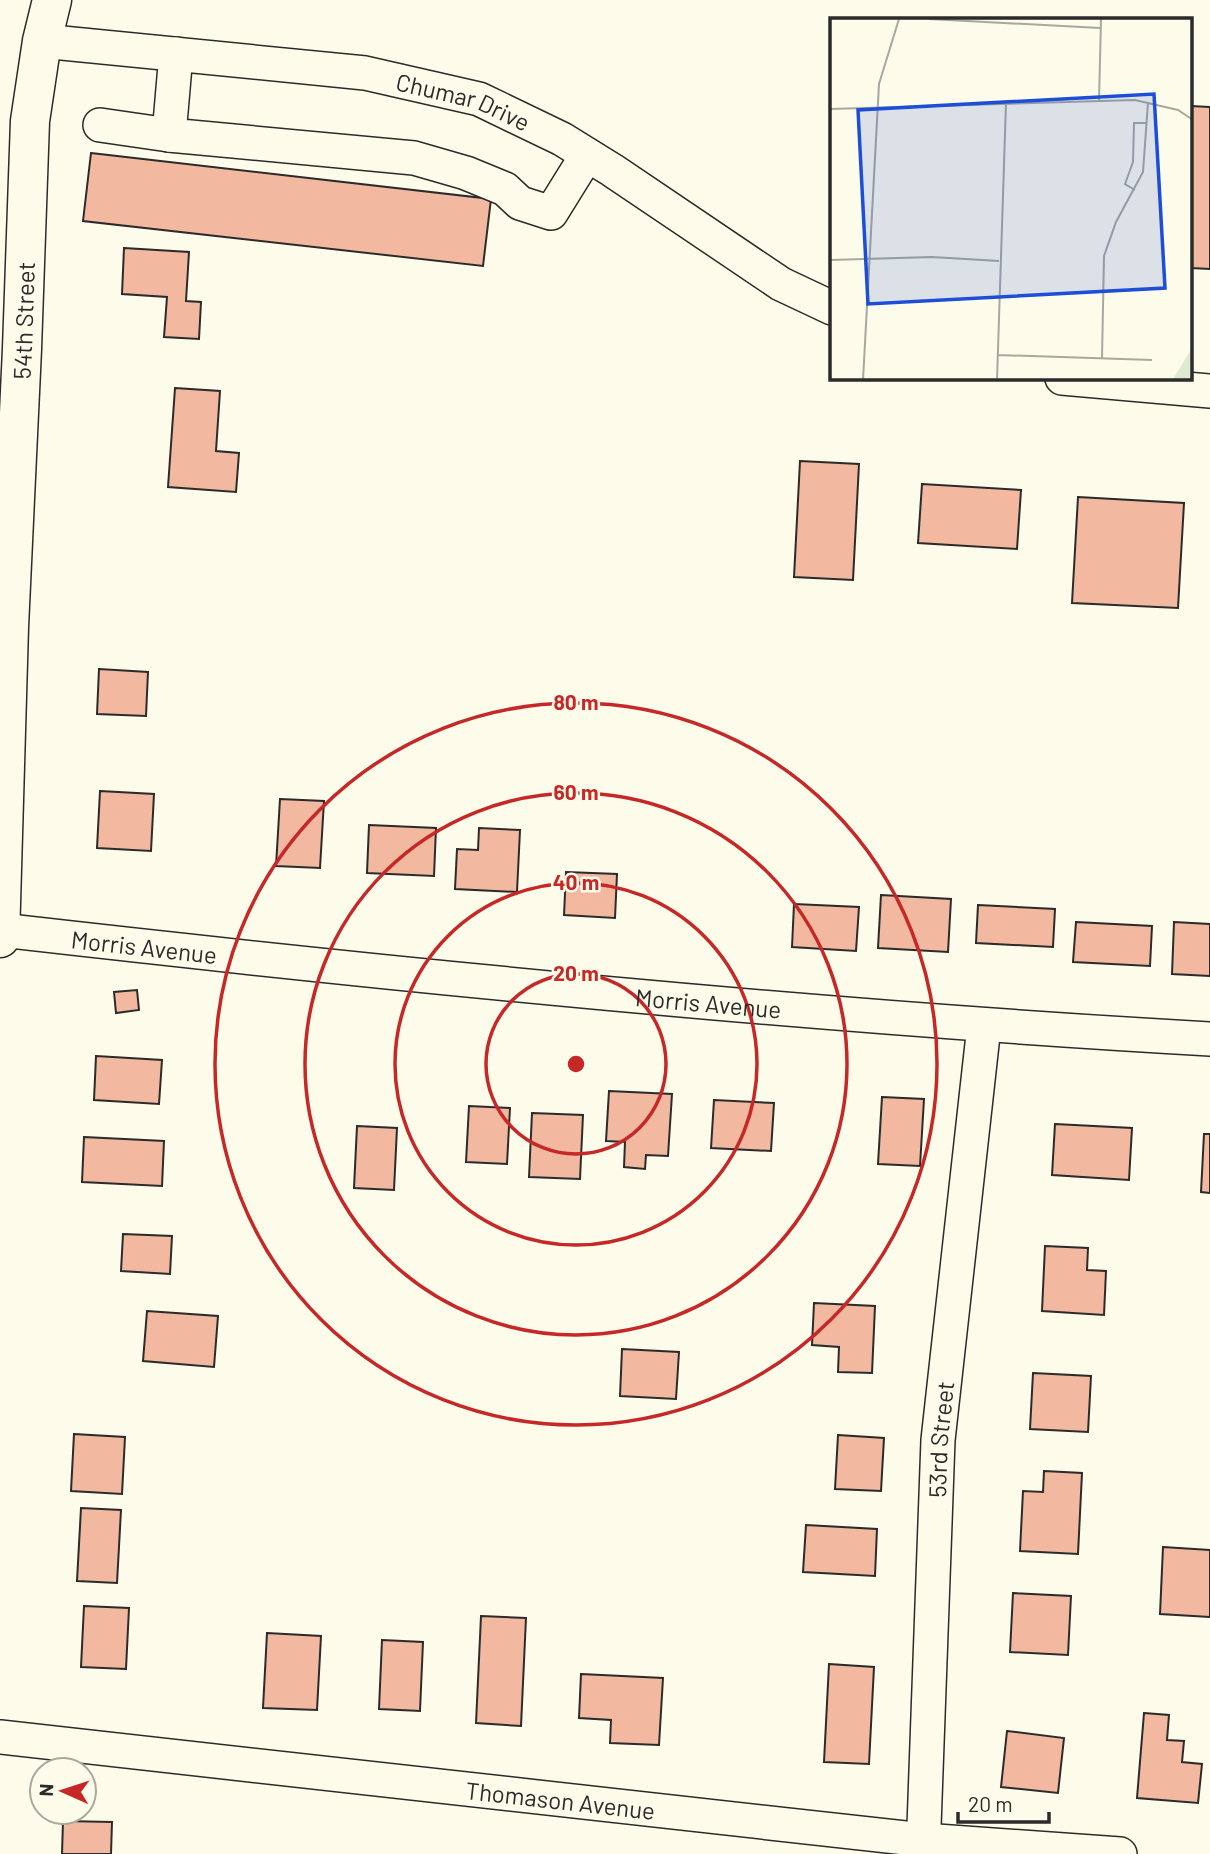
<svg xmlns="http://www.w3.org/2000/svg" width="1210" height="1854" viewBox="0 0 1210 1854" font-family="Barlow,sans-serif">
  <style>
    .building { fill: #f2b8a0; stroke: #2b2b2b; stroke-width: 2 }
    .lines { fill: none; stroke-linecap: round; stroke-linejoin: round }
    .minor-casing { stroke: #2b2b2b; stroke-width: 36 }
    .major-casing { stroke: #2b2b2b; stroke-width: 41 }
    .minor { stroke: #fdfbea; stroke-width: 33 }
    .major { stroke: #fdfbea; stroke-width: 38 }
    .ring { fill: none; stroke: #c62828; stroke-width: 3.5 }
    .labels { text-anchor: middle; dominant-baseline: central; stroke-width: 5; stroke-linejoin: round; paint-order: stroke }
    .street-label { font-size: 24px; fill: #2b2b2b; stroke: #fdfbea }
    .inset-road { fill: none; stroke: #a9a89e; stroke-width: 2 }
    .view { fill: #1d4ed8; fill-opacity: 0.15; stroke: #1d4ed8; stroke-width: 3.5 }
    .inset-edge { fill: none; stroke: #2b2b2b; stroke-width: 3.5 }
    .centre { fill: #c62828; stroke: #fdfbea; stroke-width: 3.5 }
    .ring-label { font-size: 21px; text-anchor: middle; font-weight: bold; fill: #c62828; stroke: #fdfbea; stroke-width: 5; stroke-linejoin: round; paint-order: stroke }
  </style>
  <rect width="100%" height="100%" fill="#fdfbea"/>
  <path class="building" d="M1191,106L1210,107V269L1191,268Z
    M91,153L491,199L483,266L83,221Z
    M124,248L189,252L186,301L201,302L199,339L164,337L167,297L122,294Z
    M175,388L220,391L216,451L239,453L236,492L168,487Z
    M800,461L859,464L853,580L794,577Z
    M922,484L1021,490L1017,549L918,543Z
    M1078,497L1184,503L1178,608L1072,603Z
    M99,669L148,672L146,716L97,714Z
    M100,791L154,794L151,851L97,848Z
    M280,799L324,801L320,868L276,866Z
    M369,825L436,828L434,876L367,873Z
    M479,828L520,830L517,892L455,889L457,849L478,850Z
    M566,872L617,874L615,918L564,915Z
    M881,895L951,899L948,952L878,948Z
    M794,904L859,907L856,951L792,947Z
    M978,905L1055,909L1053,947L976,943Z
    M1076,922L1152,926L1150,966L1073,962Z
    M1174,922L1210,924V976L1172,974Z
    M137,990L139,1010L116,1013L114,992Z
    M96,1056L162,1060L159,1104L94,1100Z
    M609,1091L672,1094L668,1156L646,1155L645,1169L624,1167L625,1142L606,1141Z
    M882,1097L924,1099L920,1166L878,1164Z
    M714,1100L774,1103L771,1151L711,1148Z
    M469,1106L510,1108L507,1164L466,1162Z
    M532,1113L583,1115L580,1179L529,1177Z
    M1055,1124L1132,1128L1129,1180L1052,1175Z
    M357,1126L397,1128L394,1190L354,1188Z
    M1204,1134H1210V1193L1201,1192Z
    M84,1137L164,1141L162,1186L82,1182Z
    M123,1234L172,1236L170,1274L121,1271Z
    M1045,1246L1088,1248L1087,1270L1106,1271L1104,1315L1042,1311Z
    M814,1303L875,1306L872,1373L838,1372L839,1347L812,1345Z
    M147,1311L218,1316L214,1367L143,1361Z
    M622,1349L679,1352L676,1399L620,1396Z
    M1033,1373L1091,1376L1088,1432L1030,1429Z
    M74,1434L125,1437L122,1494L71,1491Z
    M838,1435L884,1438L881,1491L835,1489Z
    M1044,1471L1082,1473L1078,1554L1020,1551L1023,1491L1043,1492Z
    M81,1508L121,1510L117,1583L77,1581Z
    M806,1525L877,1529L875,1576L803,1572Z
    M1163,1547L1210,1550V1617L1160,1614Z
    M1013,1593L1071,1596L1068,1655L1010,1652Z
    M84,1606L129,1608L126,1669L81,1667Z
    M481,1616L526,1618L521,1726L476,1723Z
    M267,1633L321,1636L317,1710L263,1708Z
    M382,1640L423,1642L420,1711L379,1709Z
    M829,1664L874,1667L869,1764L824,1762Z
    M581,1674L663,1678L659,1745L610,1743L611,1720L579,1718Z
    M1144,1713L1169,1715L1167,1740L1184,1741L1182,1762L1202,1764L1198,1803L1137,1798Z
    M1007,1731L1064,1738L1058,1793L1001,1787Z
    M63,1821L112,1822L111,1854H62Z"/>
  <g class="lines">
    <g class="minor-casing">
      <g id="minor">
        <path id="s1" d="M42,41L365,73L479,99L562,139L612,170L781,284L832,308"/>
        <path d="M176,54L169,135L414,158L466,173L505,189L520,203L551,213L587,155"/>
        <path d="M100,125L169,135"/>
        <path d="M1062,378L1210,391"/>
        <path id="s2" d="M0,930C403,976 806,1016 1210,1039"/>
        <path id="s3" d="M0,1737L923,1840L1120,1854"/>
        <path id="s4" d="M923,1854L938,1440L984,1026"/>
      </g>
    </g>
    <g class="major-casing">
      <g id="major">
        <path id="s5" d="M0,938L9,627L22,349L30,121L42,41L52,0"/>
      </g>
    </g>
    <use href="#minor" class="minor"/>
    <use href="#major" class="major"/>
  </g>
  <g class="ring">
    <circle cx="576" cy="1064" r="90"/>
    <circle cx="576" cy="1064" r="181"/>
    <circle cx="576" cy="1064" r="271"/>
    <circle cx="576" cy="1064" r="361"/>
  </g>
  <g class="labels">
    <g class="street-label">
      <text stroke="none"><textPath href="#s1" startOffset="427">Chumar Drive</textPath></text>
      <text stroke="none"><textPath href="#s5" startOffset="618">54th Street</textPath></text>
      <text stroke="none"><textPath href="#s2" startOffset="145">Morris Avenue</textPath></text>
      <text stroke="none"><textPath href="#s2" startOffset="712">Morris Avenue</textPath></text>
      <text stroke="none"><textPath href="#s4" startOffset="415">53rd Street</textPath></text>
      <text stroke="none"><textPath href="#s3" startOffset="564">Thomason Avenue</textPath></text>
    </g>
  </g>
  <g transform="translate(830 18)">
    <rect width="362" height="362" fill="#fdfbea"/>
    <path d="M362,330V362L343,361Z" fill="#deebd1"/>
    <path class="inset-road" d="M99,1L270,10M269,83L271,1M0,91L305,82L348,92L363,102M305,172L295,166L303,144L304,105H317M0,242L102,239L169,243M168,337L322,342M272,341L274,238L286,204L313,154L318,84M33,362L49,66L69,1M167,362L176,85"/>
    <path class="view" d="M324,76L335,270L38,286L28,92Z"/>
    <rect width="362" height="362" class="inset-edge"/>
  </g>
  <circle cx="576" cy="1064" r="10" class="centre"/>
  <g class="ring-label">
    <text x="576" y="710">80 m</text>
    <text x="576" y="800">60 m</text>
    <text x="576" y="890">40 m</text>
    <text x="576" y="981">20 m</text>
  </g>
  <g transform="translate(63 1791) rotate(273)"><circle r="33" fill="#fdfbea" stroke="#a9a89e" stroke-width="2"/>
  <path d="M0-5L12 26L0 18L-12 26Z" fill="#c62828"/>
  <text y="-10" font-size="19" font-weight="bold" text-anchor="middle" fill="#2b2b2b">N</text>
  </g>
  <path d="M958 1812v10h91v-10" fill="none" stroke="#2b2b2b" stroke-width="3.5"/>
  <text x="968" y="1812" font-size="21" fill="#2b2b2b" stroke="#fdfbea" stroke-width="5" paint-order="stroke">20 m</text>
</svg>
